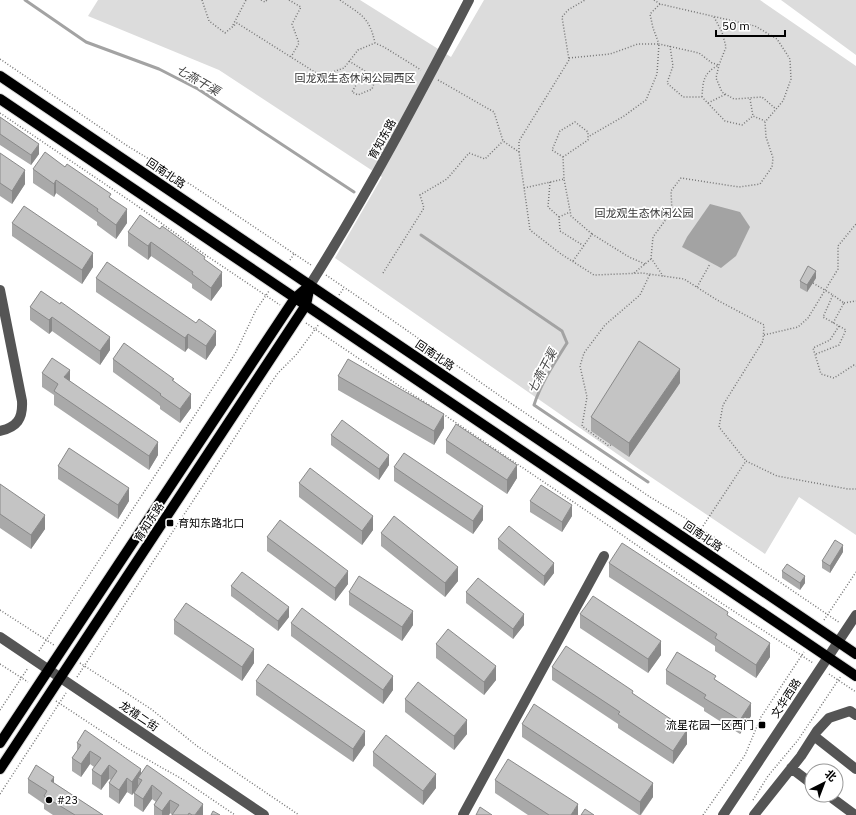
<svg xmlns="http://www.w3.org/2000/svg" width="856" height="815" viewBox="0 0 856 815" font-family="'IBM Plex Sans','Noto Sans SC',sans-serif">
  <style>
    .green { fill: #dcdcdc }
    .water { fill: #a3a3a3 }
    .lines { fill: none; stroke-linecap: round; stroke-linejoin: round }
    .stream { stroke: #a3a3a3; stroke-width: 3 }
    .major-casing { stroke: #dbdbdb; stroke-width: 12 }
    .path { stroke: #777; stroke-width: 1.5; stroke-dasharray: 1 2; stroke-linecap: butt }
    .minor { stroke: #555; stroke-width: 10 }
    .major { stroke: #000; stroke-width: 10 }
    .wall { fill: #a9a9a9 }
    .shaded-wall { fill: #898989 }
    .building { fill: #c4c4c4; stroke: #898989 }
    .poi-dot { fill: #000; stroke: #fff; stroke-width: 1.5 }
    .labels { text-anchor: middle; dominant-baseline: central; stroke-width: 3.5; stroke-linejoin: round; paint-order: stroke }
    .park-label { font-size: 11px; fill: #333; stroke: #fff }
    .street-label { font-size: 11px; fill: #000; stroke: #fff }
    .poi-label { font-size: 11px; fill: #000; stroke: #fff; text-anchor: start }
    .water-label { font-size: 12px; font-style: italic; fill: #444; stroke: #fff }
  </style>
  <rect width="100%" height="100%" fill="#fff"/>
  <path class="green" d="M98,0H360L451,57L484,0H760L856,66V535L799,497L765,554L636,467L335,258L382,177L219,70L88,16Z
    M781,0H856V55Z"/>
  <path class="water" d="M710,204L740,212L750,227L736,256L721,268L682,247L687,237Z"/>
  <g class="lines">
    <path class="stream" d="M25,0L86,42L159,69L198,89L354,192
      M421,235L562,331L567,343C555,362 541,383 534,405L648,482"/>
    <g class="major-casing">
      <path id="major" d="M0,76L856,654
        M0,99L856,676
        M0,743L295,298L310,285
        M0,769L306,305L310,285"/>
    </g>
    <path class="path" d="M202,0L209,21L225,33L237,23L321,76L344,68L358,50L375,43L384,47L421,70
      M261,0L265,2L267,0
      M289,0L301,7L292,24L299,43L291,57
      M340,0C361,15 369,16 375,43
      M654,0L660,4L755,26L777,39L790,59L791,79L783,101L765,122L766,137L773,158L772,167L760,184L739,187L681,178L671,191L672,211L653,237L651,258L663,276
      M660,4L650,14L653,28L659,44L699,53L712,63L719,65
      M714,17L722,32L726,47L719,65L716,78L722,92L734,99L762,97L776,109
      M233,25L246,0
      M670,46L673,66L667,83L683,97H702L725,121L742,125L753,116L765,121
      M569,58L610,54L638,44H659L657,74L646,100L624,116L588,137
      M0,59L126,145L193,186L311,265
      M349,61L376,78L372,89L358,95L352,92L364,71
      M438,80L494,112L503,141L519,152L530,230L561,254L594,275L642,273L684,279L717,300L764,325L763,341L723,405L719,427L746,461
      M702,97C703,81 703,73 719,65
      M750,99L753,116
      M708,103L726,94
      M0,113L136,205L207,256L280,305
      M519,152V141L569,60L562,17L568,10L585,0
      M563,157L588,140V132L575,122L560,131L552,150L563,157L564,179
      M550,182L548,207L559,217L560,231L584,246
      M524,188L564,179L571,216L592,234
      M559,217L570,212
      M290,260L294,254
      M573,261L592,234L629,257L645,264
      M383,273L424,208L420,195L447,179L469,153L485,159L503,141
      M634,273L651,259
      M326,275L395,322L500,396L650,497L690,521L840,623
      M813,283L833,295L823,317L839,326L830,340L813,348L821,374L834,378L854,365L856,366
      M697,287L710,264
      M339,295L344,288
      M844,303L856,301
      M306,323L401,387L434,408
      M833,323L844,303L833,295
      M764,335L798,327L808,318L838,269V246L856,224
      M816,354L839,345L846,330L839,326
      M443,414L612,528L703,591L813,663
      M611,445L609,446L582,426L587,397L580,366L584,353L605,325L640,295L650,274
      M703,526L746,461L777,476L848,489H856
      M0,610L54,645
      M824,620L856,572
      M39,651L226,368L236,352L256,310L269,291
      M80,663L151,709L197,746L299,815
      M0,664L28,682
      M829,674L856,692
      M77,677L268,387L278,373L296,355L319,324
      M56,701L127,748L182,779L235,815
      M0,710L28,668
      M0,794L66,693
      M753,800L768,776L798,740L841,676
      M703,815L745,755L761,717L804,652"/>
    <path class="minor" d="M310,285C368,193 419,97 469,0
      M0,290L22,401C23,419 17,427 0,431
      M0,637L264,815
      M814,736L856,769
      M791,768L812,784
      M828,795L855,815
      M463,815L604,556
      M723,815L856,615
      M754,815L801,756L817,731L829,718L850,711L856,715"/>
    <use href="#major" class="major"/>
  </g>
  <path class="wall" d="M0,117L39,154L31,165L0,145Z
    M0,153L25,184L12,204L0,196Z
    M33,169L111,198L127,223L116,239L97,225V222L56,193L54,197L33,183Z
    M12,223L93,267L82,284L12,236Z
    M128,232L205,261L222,286L211,301L192,288V284L151,256L148,260L128,246Z
    M96,278L216,345L206,360L188,348L185,352L96,292Z
    M816,278L807,292L800,288V281Z
    M41,291L110,350L100,365L52,331L49,334L30,320V307Z
    M113,359L174,381L191,408L180,423L160,409V406L113,372Z
    M42,373L70,381L158,455L149,470L54,405V395L42,387Z
    M338,376L444,428L434,445L338,390Z
    M680,383L629,457L591,431V417Z
    M331,435L389,465L379,480L331,445Z
    M446,440L517,478L507,494L446,453Z
    M58,466L129,501L118,519L58,479Z
    M394,467L483,520L473,534L394,481Z
    M299,483L373,530L362,545L299,497Z
    M0,484L45,529L31,549L0,528Z
    M530,501L572,516L562,532L530,512Z
    M381,533L458,581L445,597L381,546Z
    M267,537L348,584L335,601L267,551Z
    M498,539L554,573L544,586L498,549Z
    M843,552L830,573L822,568V561Z
    M609,563L728,616L770,657L756,678L715,651V646L609,577Z
    M782,571L805,583L800,590L782,578Z
    M231,586L289,617L278,631L231,596Z
    M349,592L413,625L402,641L349,605Z
    M466,592L524,625L513,639L466,603Z
    M580,614L661,655L648,673L580,628Z
    M174,620L254,663L242,681L174,634Z
    M291,623L393,690L383,704L291,636Z
    M436,644L496,680L484,695L436,658Z
    M552,667L633,694L687,744L673,764L618,728V724L552,680Z
    M666,670L716,680L751,716L740,734L704,711V708L666,684Z
    M256,681L365,745L353,762L256,695Z
    M405,699L467,734L454,750L405,712Z
    M522,724L653,797L641,815H639L522,737Z
    M77,743L141,773L203,815H172L170,813L169,815H154V805L156,802L152,799L143,812L134,806V793L132,795L127,792L119,804L109,797V783L111,780L109,779L101,790L92,784V770L94,767L90,764L81,777L72,771V758L77,751Z
    M373,752L436,788L423,805L373,766Z
    M28,779L54,783L103,815H53L44,809V804L28,793Z
    M495,780L578,815H528L495,793Z"/>
  <path class="shaded-wall" d="M39,144V154L31,165V155Z
    M25,170V184L12,204V191Z
    M56,180V193L54,197V184Z
    M127,209V223L116,239V225Z
    M151,242V256L148,260V246Z
    M93,253V267L82,284V270Z
    M816,271V278L807,292V285Z
    M222,272V286L211,301V288Z
    M52,317V331L49,334V320Z
    M216,331V345L206,360V346Z
    M188,334V348L185,352V338Z
    M110,337V350L100,365V351Z
    M680,369V383L629,457V443Z
    M70,370V383L64,377Z
    M191,394V408L180,423V409Z
    M444,414V428L434,445V431Z
    M158,442V455L149,470V456Z
    M389,455V465L379,480V469Z
    M517,465V478L507,494V480Z
    M129,488V501L118,519V505Z
    M572,505V516L562,532V522Z
    M483,506V520L473,534V521Z
    M45,515V529L31,549V535Z
    M373,516V530L362,545V531Z
    M843,545V552L830,573V566Z
    M554,563V573L544,586V576Z
    M458,567V581L445,597V583Z
    M348,571V584L335,601V588Z
    M805,576V583L800,590V583Z
    M289,607V617L278,631V621Z
    M413,611V625L402,641V627Z
    M524,614V625L513,639V629Z
    M661,641V655L648,673V659Z
    M770,643V657L756,678V665Z
    M254,649V663L242,681V667Z
    M496,666V680L484,695V682Z
    M393,676V690L383,704V690Z
    M751,703V716L740,734V720Z
    M467,720V734L454,750V736Z
    M687,730V744L673,764V751Z
    M365,731V745L353,762V749Z
    M90,751V764L81,777V764Z
    M109,765V779L101,790V776Z
    M141,769V780L138,778V787L132,795V782Z
    M436,774V788L423,805V791Z
    M54,777V790L51,781Z
    M127,778V792L119,804V790Z
    M653,783V797L640,815V802Z
    M152,785V799L143,812V799Z
    M170,800V813L169,815H162V811Z
    M203,804V815H195Z
    M578,804V815H571Z"/>
  <path class="building" d="M0,117L39,144L31,155L0,134Z
    M45,152L65,167L67,164L111,194L109,197L127,209L116,225L97,211L98,209L56,180L54,184L33,169Z
    M0,153L25,170L12,191L0,183Z
    M24,206L93,253L82,270L12,223Z
    M140,215L160,229L162,226L205,257L204,259L222,272L211,288L192,274L193,272L151,242L148,246L128,232Z
    M107,262L196,323L199,319L216,331L206,346L188,334L185,338L96,278Z
    M808,266L816,271L807,285L800,281Z
    M41,291L60,304L61,302L110,337L100,351L52,317L49,320L30,307Z
    M639,341L680,369L629,443L591,417Z
    M124,343L174,379L172,380L191,394L180,409L160,395L161,394L113,359Z
    M52,358L70,370L64,377L158,442L149,456L54,391L58,384L42,373Z
    M348,359L444,414L434,431L338,376Z
    M342,420L389,455L379,469L331,435Z
    M456,424L517,465L507,480L446,440Z
    M69,448L129,488L118,505L58,466Z
    M404,453L483,506L473,521L394,467Z
    M310,468L373,516L362,531L299,483Z
    M0,484L45,515L31,535L0,514Z
    M541,485L572,505L562,522L530,501Z
    M394,516L458,567L445,583L381,533Z
    M280,520L348,571L335,588L267,537Z
    M509,526L554,563L544,576L498,539Z
    M835,540L843,545L830,566L822,561Z
    M622,543L728,612L727,615L770,643L756,665L715,638L717,634L609,563Z
    M787,564L805,576L800,583L782,571Z
    M242,572L289,607L278,621L231,586Z
    M359,576L413,611L402,627L349,592Z
    M478,578L524,614L513,629L466,592Z
    M593,596L661,641L648,659L580,614Z
    M186,603L254,649L242,667L174,620Z
    M302,608L393,676L383,690L291,623Z
    M448,629L496,666L484,682L436,644Z
    M566,646L633,691L632,693L687,730L673,751L618,714L620,712L552,667Z
    M677,652L716,676L714,679L751,703L740,720L704,698L706,695L666,670Z
    M268,664L365,731L353,749L256,681Z
    M418,682L467,720L454,736L405,699Z
    M534,704L653,783L640,802L522,724Z
    M85,730L141,769L132,782L127,778L119,790L109,783L117,771L109,765L101,776L92,770L101,758L90,751L81,764L72,758L81,745L77,743Z
    M386,735L436,774L423,791L373,752Z
    M508,759L578,804L571,815H549L495,780Z
    M36,765L54,777L51,781L103,815H75L44,796L47,791L28,779Z
    M147,765L203,804L195,815H192L189,813L188,815H172L179,805L170,800L162,811L154,805L162,793L152,785L143,799L134,793L142,780L138,778Z
    M480,807L492,815H476Z
    M585,809L594,815H581Z
    M213,811L220,815H211Z"/>
  <g class="poi-dot">
    <rect x="166" y="519" width="8" height="8" rx="2"/>
    <rect x="758" y="721" width="8" height="8" rx="2"/>
    <circle cx="49" cy="800" r="4"/>
  </g>
  <g class="labels">
    <g class="park-label">
      <text x="355" y="78">回龙观生态休闲公园西区</text>
      <text x="644" y="213">回龙观生态休闲公园</text>
    </g>
    <g class="street-label">
      <text transform="translate(382 139) rotate(-61)">育知东路</text>
      <text transform="translate(166 173) rotate(34)">回南北路</text>
      <text transform="translate(435 355) rotate(34)">回南北路</text>
      <text transform="translate(149 522) rotate(-57)">育知东路</text>
      <text transform="translate(703 536) rotate(34)">回南北路</text>
      <text transform="translate(786 698) rotate(-57)">文华西路</text>
      <text transform="translate(139 716) rotate(34)">龙禧二街</text>
    </g>
    <g class="poi-label">
      <text x="178" y="523">育知东路北口</text>
      <text x="754" y="725" text-anchor="end">流星花园一区西门</text>
      <text x="57" y="800">#23</text>
    </g>
    <g class="water-label">
      <text transform="translate(198 80) rotate(30)">七燕干渠</text>
      <text transform="translate(542 371) rotate(-62)">七燕干渠</text>
    </g>
  </g>
  <g transform="translate(824 783) rotate(42)"><circle r="19" fill="#ffffff" stroke="#999999"/>
  <path d="M0-3L7 15L0 10L-7 15Z" fill="#000000"/>
  <text y="-6" font-size="11" font-weight="bold" text-anchor="middle" fill="#000000">北</text>
  </g>
  <path d="M716 30v6h69v-6" fill="none" stroke="#000000" stroke-width="2"/>
  <text x="722" y="30" font-size="12" fill="#000000" stroke="#ffffff" stroke-width="3" paint-order="stroke">50 m</text>
</svg>
